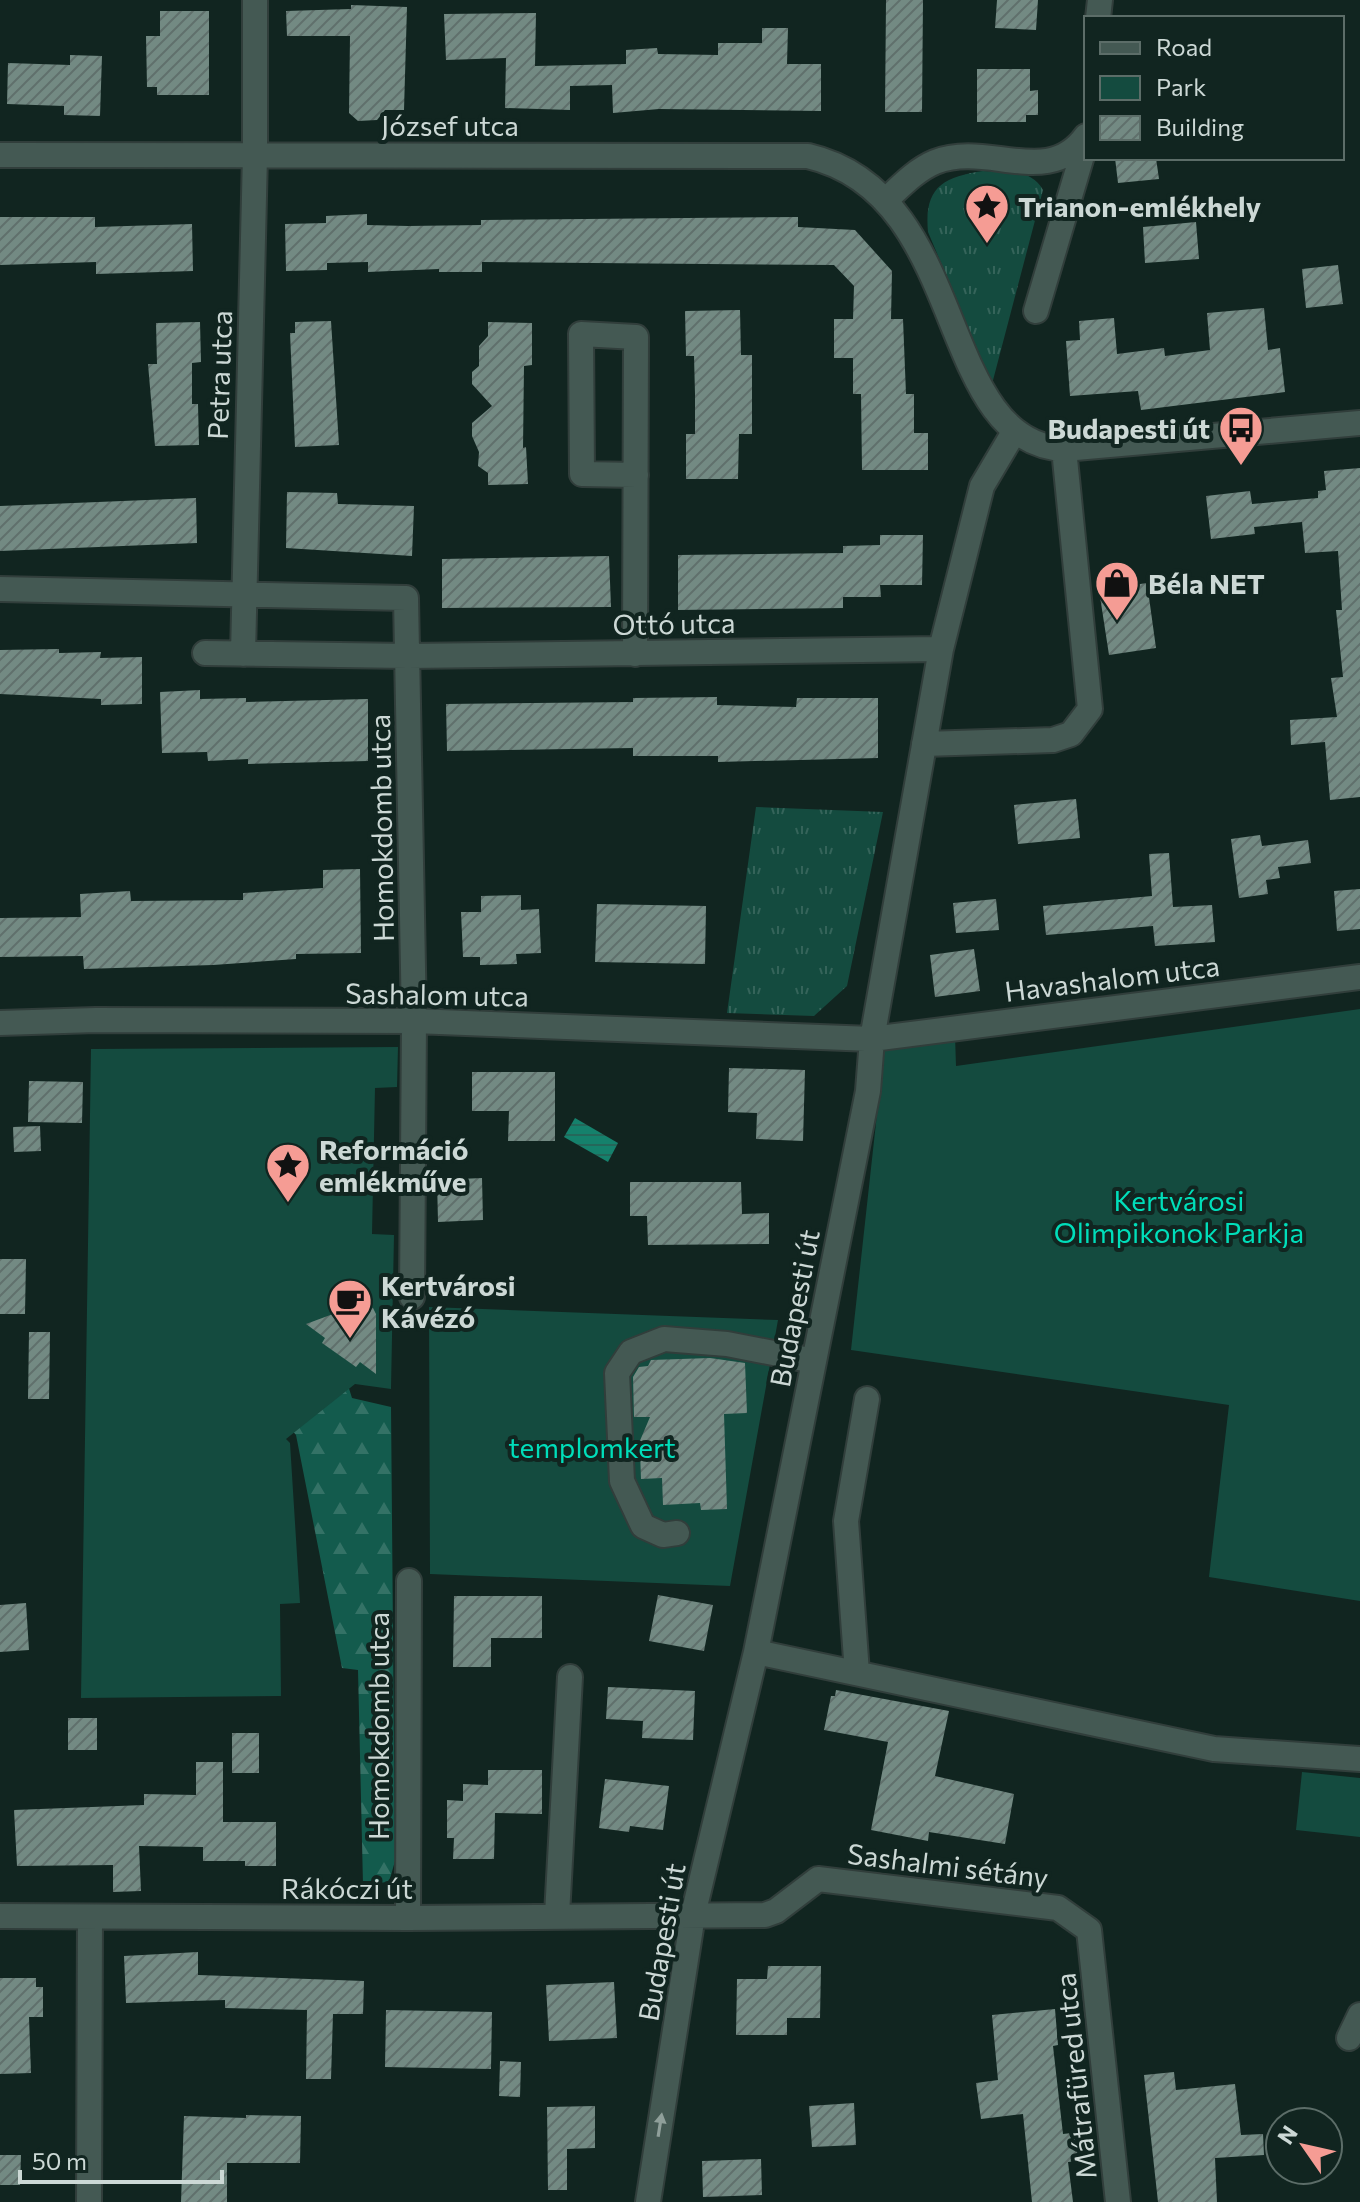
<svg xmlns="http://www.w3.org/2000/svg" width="1360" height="2202" viewBox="0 0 1360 2202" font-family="Commissioner,sans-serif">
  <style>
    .grass { fill: url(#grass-tufts) }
    .forest { fill: url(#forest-firs) }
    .park { fill: #144b3f }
    .water { fill: url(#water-rules) }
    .building { fill: url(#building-hatch) }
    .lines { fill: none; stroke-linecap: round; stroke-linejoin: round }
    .minor-casing { stroke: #313e3b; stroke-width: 28 }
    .minor { stroke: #445953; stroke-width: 24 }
    .oneway { fill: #8f9f9a }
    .labels { text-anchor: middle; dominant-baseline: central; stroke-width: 8; stroke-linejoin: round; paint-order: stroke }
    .street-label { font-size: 28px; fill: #ccd8d5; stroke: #112520 }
    .poi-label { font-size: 28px; font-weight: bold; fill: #ccd8d5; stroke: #112520; text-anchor: start }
    .park-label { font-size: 28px; fill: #00deba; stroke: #112520 }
  </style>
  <defs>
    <pattern id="grass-tufts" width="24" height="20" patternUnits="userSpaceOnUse" patternTransform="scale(2)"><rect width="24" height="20" fill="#144b3f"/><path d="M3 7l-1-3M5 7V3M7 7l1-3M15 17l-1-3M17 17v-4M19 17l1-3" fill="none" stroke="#35645a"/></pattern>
    <pattern id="forest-firs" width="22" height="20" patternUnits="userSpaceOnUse" patternTransform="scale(2)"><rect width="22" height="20" fill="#135b4d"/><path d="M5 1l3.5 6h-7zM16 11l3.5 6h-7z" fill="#347266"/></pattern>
    <pattern id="water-rules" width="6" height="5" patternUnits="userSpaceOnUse" patternTransform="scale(2)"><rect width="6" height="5" fill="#15816c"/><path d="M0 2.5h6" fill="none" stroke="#25675a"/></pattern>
    <pattern id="building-hatch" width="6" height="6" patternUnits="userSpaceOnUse" patternTransform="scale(2)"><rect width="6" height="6" fill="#738a83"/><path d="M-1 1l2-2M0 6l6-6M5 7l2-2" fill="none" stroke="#60706c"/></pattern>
  </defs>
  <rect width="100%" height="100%" fill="#112520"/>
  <path class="grass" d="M983,171C1005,172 1031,168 1043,190L992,384L928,232C924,188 942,177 983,171Z
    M756,807L883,812L847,986L814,1016L727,1013Z"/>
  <path class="forest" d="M243,1372L346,1379L352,1398L391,1407L395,1861L389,1882L363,1884L358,1670L342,1668L296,1435Z"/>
  <path class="park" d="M1360,1009V1601L1209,1577L1229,1405L851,1350L885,1041L955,1035L956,1066Z
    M398,1047L397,1087L375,1088L372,1234L394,1235L391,1389L355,1384L286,1439L290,1443L300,1603L280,1604L281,1696L81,1698L91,1049Z
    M429,1307L778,1320L730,1586L430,1574Z
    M1302,1772L1360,1778V1837L1296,1830Z"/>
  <path class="water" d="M575,1118L618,1143L608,1162L564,1137Z"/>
  <path class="building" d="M886,0H923L922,112H885Z
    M997,0H1038L1036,30L995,28Z
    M351,5L407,7L404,110H385L377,120L358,121L349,113L350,36H287L286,11L351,9Z
    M160,11H209V95H157V87H147L146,36H160Z
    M536,13L535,66L626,64V50L657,48L658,54L718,55V43H762V28H788L787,64H821V111L659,109L613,113L612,85L570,86V110L505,108L506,58L446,60L444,14Z
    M70,55L102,56L100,116L64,115V106L7,104L8,63L70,65Z
    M977,69H1030V91L1038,90V115H1026V122H977Z
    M1115,158H1156L1159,179L1118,183Z
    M367,214V225L408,226L481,225V220L798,217V227L855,230L892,271L891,319H903L906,394H914V433H928V470H862L861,394H853V358H834V319H853L854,286L834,265L482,262V272H439V269L368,272V262L327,263V270L286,271L285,224L326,223V216Z
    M0,217H95V227L192,224L193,271L96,274V262L0,265Z
    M1196,222L1199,259L1145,263L1143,227Z
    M1338,265L1343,304L1306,308L1302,269Z
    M1264,308L1268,350L1280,348L1285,392L1141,410L1138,391L1070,396L1066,341L1080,340L1079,321L1114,318L1117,354L1164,348L1165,356L1210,350L1207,313Z
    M740,310L741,355H752V434H739L738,479H686V434H695V394L694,356H686L685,311Z
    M331,321L339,445L295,447L290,333H295V322Z
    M200,322L201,362L192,363V404H198L199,445L155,446L148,364H157L156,323Z
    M488,322L532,323V365L524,366L523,448L526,447L528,484L488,485V473L478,466L479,452L472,436V423L492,406L472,384V372L479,366V346L488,336Z
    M1360,468V797L1330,800L1325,742L1291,745L1290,720L1337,717L1331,678L1343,677L1336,610H1342L1338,551L1305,553L1302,522L1254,527L1255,534L1211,539L1206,496L1250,491L1252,504L1318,498V491L1326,490L1324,471Z
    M287,492L337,493L338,504L414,506L412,556L286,548Z
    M196,498L197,543L0,551V506Z
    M880,535H923L922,585H880L881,597H843V608L678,610V555L843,553V546L880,545Z
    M609,556L611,607L442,608V559Z
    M1147,583L1156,648L1109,655L1099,590Z
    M59,649V653L101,652L100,658L142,657V704L101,705V699L0,694V650Z
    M200,690V699L246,698V702L368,699V761L248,764V759L208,761L207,752L162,753L160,692Z
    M717,697V705L796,707L797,698H878V758L718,762V756H633V748L447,751L446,704L633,702V698Z
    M1076,799L1080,838L1018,844L1014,805Z
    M1260,835L1262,846L1308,840L1311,863L1278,867L1280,878L1266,880L1268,894L1239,898L1231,839Z
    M1169,853L1173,907L1212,905L1215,942L1155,946L1153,926L1046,935L1043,906L1152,896L1149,854Z
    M360,869L361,953L296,954V959L213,965L84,969L83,956L0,957V918L81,917L80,894L130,891L131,901L243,900V893L323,888V870Z
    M1360,889V929L1337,931L1334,891Z
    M521,895V910L539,909L541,953L516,954L517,964L480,965V957H463L461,912H481V896Z
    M996,899L999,930L956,933L953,903Z
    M597,904L706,906L705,964L595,962Z
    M974,949L980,991L935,997L930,955Z
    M729,1068L805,1070L803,1141L756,1139L757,1113L728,1112Z
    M472,1072H555V1141H508L509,1111H472Z
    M29,1081L83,1082L82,1123L28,1122Z
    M40,1126L41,1151L14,1152L13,1127Z
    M482,1178L483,1220L438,1222L437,1180Z
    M630,1182H741L742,1214L769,1213V1244L648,1245L647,1216H630Z
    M0,1259H26L25,1314H0Z
    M360,1304L373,1308L376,1314V1374L360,1362L356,1367L322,1343L325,1338L306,1324Z
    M29,1332H50L49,1399H28Z
    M710,1358L745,1363L747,1413L724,1414L727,1509L701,1510L700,1503L663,1505L662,1478L641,1479L640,1451L636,1450L650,1417H634L633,1377L639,1367L648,1366L651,1360Z
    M658,1595L713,1605L704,1651L649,1641Z
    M454,1596H542V1638H491V1667H453Z
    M26,1603L29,1650L0,1652V1605Z
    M608,1687L695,1691L693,1740L642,1738L643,1721L606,1719Z
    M836,1690L949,1711L935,1776L1014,1794L1005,1844L929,1832L928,1841L871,1830L888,1742L824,1730L831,1696H835Z
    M68,1718H97V1750H68Z
    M232,1733H259V1773H232Z
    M196,1762H223V1822H276V1866H245V1861H203V1847L139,1846L141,1891L113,1892V1865L17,1866L14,1810L144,1805V1794L196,1795Z
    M488,1770H542V1814L495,1813L494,1859H453L454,1838H447V1800L463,1801V1784L488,1785Z
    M605,1779L669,1786L663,1830L630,1826L629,1832L599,1828Z
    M198,1952V1975L364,1981L363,2014H333L331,2079H306L307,2010L225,2008V2000L126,2003L124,1956Z
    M768,1966H821L820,2018H787V2035H736L737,1979H767Z
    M0,1978H36V1987H43V2017H29L31,2073L0,2074Z
    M614,1982L617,2038L549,2041L546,1985Z
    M1055,2009L1058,2045L1053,2046L1063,2134L1080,2132L1084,2160L1068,2162L1073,2202H1032L1023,2114L981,2119L976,2083L998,2080L992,2015Z
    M386,2010L492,2012L491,2069L385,2067Z
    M500,2061L521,2062L520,2097L499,2096Z
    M1174,2072L1176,2090L1235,2084L1241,2135L1263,2134L1264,2155L1215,2158L1217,2202H1158L1144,2075Z
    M854,2103L856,2145L812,2147L809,2106Z
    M595,2106V2148L567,2149V2190H548L547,2107Z
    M246,2115L301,2116L300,2163H227V2202H181L184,2116L246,2118Z
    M0,2155H21L20,2185H0Z
    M761,2159L762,2195L703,2197L702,2161Z"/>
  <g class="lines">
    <g class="minor-casing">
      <path id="minor" d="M1098,18L1100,0
        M0,155L808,156C971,194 934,442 1064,449L1360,423
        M886,200C901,186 916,170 935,162C988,141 1048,189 1086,136
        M1036,311L1086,142
        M0,589L406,598L414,1021L412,1297
        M205,653L408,656L941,649
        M243,654L255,155V0
        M635,654L636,337L581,334L582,474L636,475
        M924,744L1053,740L1071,734L1090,709L1064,449
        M0,1023L96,1020L414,1021L872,1039L1360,977
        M677,1533L663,1535L643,1526L622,1481L617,1373L631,1352L664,1339L727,1344L814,1361
        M756,1652L1214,1749L1360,1759
        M857,1673L846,1521L867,1399
        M557,1915L570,1677
        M0,1916L408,1918L765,1915L776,1911L818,1879L1058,1908L1089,1930L1118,2202
        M408,1918L409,1581
        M1349,2038L1360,2015
        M89,2202L90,1917
        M648,2202L693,1915L756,1652L868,1091L872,1039L941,649L982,486L1014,432"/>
    </g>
    <use href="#minor" class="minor"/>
  </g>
  <defs><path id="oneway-solid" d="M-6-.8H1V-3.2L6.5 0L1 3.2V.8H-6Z" transform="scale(2)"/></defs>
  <use class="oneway" href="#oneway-solid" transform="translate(660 2125) rotate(-81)"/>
  <defs>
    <g id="sight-pin" transform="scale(2.3)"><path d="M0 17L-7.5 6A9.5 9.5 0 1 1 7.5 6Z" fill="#f59c94" stroke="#112520"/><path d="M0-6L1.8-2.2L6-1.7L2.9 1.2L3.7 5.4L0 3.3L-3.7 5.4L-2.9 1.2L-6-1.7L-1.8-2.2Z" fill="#111"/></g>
    <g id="bus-pin" transform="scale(2.3)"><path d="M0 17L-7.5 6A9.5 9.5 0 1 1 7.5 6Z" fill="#f59c94" stroke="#112520"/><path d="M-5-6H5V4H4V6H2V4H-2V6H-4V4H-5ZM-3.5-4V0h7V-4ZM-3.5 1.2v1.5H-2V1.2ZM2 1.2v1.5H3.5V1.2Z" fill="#111"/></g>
    <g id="shop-pin" transform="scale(2.3)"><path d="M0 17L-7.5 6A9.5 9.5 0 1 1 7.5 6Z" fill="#f59c94" stroke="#112520"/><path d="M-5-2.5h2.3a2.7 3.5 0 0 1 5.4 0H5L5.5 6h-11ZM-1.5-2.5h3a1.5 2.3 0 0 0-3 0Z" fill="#111"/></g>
    <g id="cafe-pin" transform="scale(2.3)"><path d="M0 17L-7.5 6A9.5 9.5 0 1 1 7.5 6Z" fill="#f59c94" stroke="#112520"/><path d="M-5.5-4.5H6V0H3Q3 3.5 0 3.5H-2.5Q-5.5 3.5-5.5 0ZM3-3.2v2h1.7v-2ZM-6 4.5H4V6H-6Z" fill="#111"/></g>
  </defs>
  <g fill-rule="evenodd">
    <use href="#sight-pin" x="987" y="206"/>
    <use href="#bus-pin" x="1241" y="428"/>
    <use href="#shop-pin" x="1117" y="583"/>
    <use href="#sight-pin" x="288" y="1165"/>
    <use href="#cafe-pin" x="350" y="1301"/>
  </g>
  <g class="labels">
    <g class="street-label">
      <text x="450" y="125">József utca</text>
      <text transform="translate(219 375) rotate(-88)">Petra utca</text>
      <text transform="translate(674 623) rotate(-1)">Ottó utca</text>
      <text transform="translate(381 828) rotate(-91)">Homokdomb utca</text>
      <text transform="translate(1112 978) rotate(-7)">Havashalom utca</text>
      <text transform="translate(437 994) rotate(1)">Sashalom utca</text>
      <text transform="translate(794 1308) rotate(-79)">Budapesti út</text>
      <text transform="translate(378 1726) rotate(-90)">Homokdomb utca</text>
      <text transform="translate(948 1865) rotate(7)">Sashalmi sétány</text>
      <text x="347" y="1888">Rákóczi út</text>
      <text transform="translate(661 1942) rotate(-80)">Budapesti út</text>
      <text transform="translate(1075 2076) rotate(-96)">Mátrafüred utca</text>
    </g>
    <g class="poi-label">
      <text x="1018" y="206">Trianon-emlékhely</text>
      <text x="1210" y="428" text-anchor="end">Budapesti út</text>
      <text x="1148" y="583">Béla NET</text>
      <text x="319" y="1149">Reformáció<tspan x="319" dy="32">emlékműve</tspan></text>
      <text x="381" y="1285">Kertvárosi<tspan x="381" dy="32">Kávézó</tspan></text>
    </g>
    <g class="park-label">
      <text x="1179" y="1200">Kertvárosi<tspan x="1179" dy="32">Olimpikonok Parkja</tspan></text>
      <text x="592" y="1447">templomkert</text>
    </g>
  </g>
  <rect x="1084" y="16" width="260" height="144" fill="#112520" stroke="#5c6d68" stroke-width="2"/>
  <rect x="1100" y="42" width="40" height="12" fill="#445953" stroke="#5c6d68" stroke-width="2"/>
  <text x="1156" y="56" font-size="24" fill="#ccd8d5">Road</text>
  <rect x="1100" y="76" width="40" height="24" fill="#144b3f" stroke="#5c6d68" stroke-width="2"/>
  <text x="1156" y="96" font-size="24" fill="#ccd8d5">Park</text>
  <rect x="1100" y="116" width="40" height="24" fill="url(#building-hatch)" stroke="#5c6d68" stroke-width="2"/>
  <text x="1156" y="136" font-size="24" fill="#ccd8d5">Building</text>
  <g transform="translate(1304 2146) rotate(304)"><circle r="38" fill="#112520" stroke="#5c6d68" stroke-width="2"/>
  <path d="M0-6L14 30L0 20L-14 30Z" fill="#f59c94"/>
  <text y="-12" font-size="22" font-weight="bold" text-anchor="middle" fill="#ccd8d5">N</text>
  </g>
  <path d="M20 2170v12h202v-12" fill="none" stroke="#ccd8d5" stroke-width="4"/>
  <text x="32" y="2170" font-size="24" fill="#ccd8d5" stroke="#112520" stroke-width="6" paint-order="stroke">50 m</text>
</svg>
